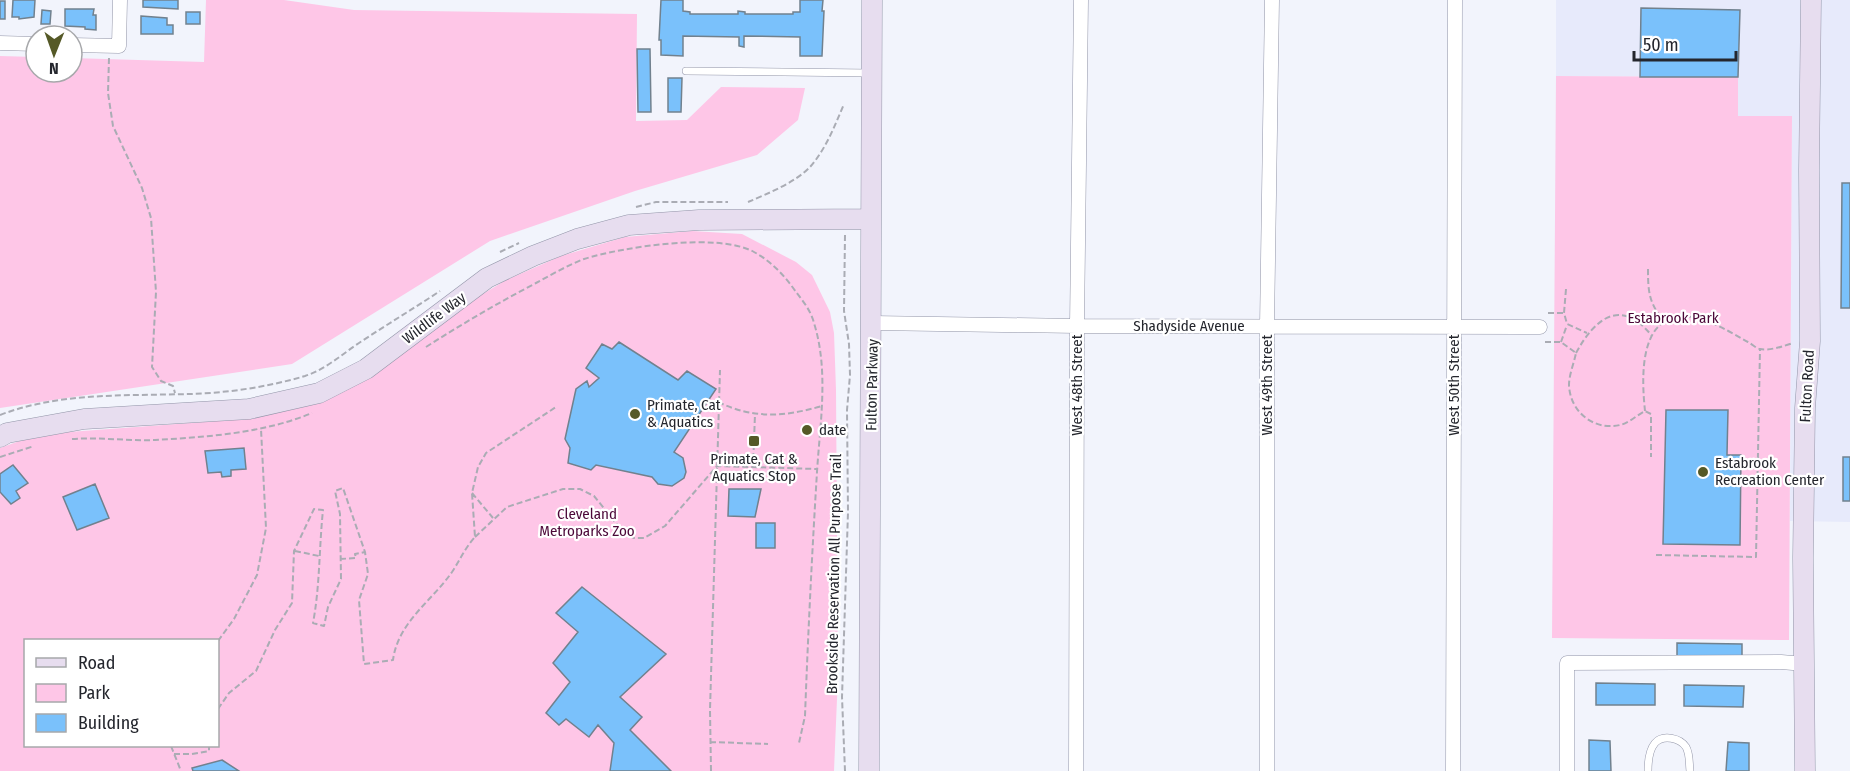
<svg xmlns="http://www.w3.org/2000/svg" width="1850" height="771" viewBox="0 0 1850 771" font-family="'Fira Sans Condensed',sans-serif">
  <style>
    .built { fill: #e7eafb }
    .green { fill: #fec6e7; fill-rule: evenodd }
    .building { fill: #7ac1fb; stroke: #71818e; stroke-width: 1.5 }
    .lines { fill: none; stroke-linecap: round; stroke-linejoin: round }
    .lane-casing { stroke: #9295a8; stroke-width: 8 }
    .street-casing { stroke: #9295a8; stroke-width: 15 }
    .secondary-casing { stroke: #9295a8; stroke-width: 21 }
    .path { stroke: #aaacb4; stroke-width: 2; stroke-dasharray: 6 3; stroke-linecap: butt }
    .lane { stroke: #fff; stroke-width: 7 }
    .street { stroke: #fff; stroke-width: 14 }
    .secondary { stroke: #e7ddef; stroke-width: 20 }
    .poi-dot { fill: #555927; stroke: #fff; stroke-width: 2 }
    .labels { text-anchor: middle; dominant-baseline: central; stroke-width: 4.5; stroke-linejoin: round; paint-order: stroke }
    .street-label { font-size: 15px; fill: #24262d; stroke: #fff }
    .park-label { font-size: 15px; fill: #4b0738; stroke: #fff }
    .poi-label { font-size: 15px; fill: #24262d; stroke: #fff; text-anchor: start }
  </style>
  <rect width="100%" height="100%" fill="#f2f4fc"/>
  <path class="built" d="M1556,0H1850V522L1790,521L1792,116H1738V77L1556,76Z"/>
  <path class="green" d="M206,0H284L354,10L637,14L636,121L687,120L721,87L805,88L798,120L757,155L635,191L490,241L292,364L0,408V56L36,57V72H72V58L204,62Z
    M1556,76L1738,77V116H1792L1789,640L1552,638Z
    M692,231L742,234L796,262L812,275L830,312L834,333L836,390L838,675L834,771H0V448L25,439L69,432L204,422L251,417L296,407L506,280L561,256L625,237ZM26,640H218V746H26Z"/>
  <path class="building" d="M13,0H35L34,17L19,19V17H12Z
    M143,0H178V9L143,7Z
    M661,0H683V11L690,12V14H738V11L745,12V14H793V12H800V0H823L822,11H824L822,56H800V37L744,36V47L739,46V37L683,36V56L661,55V40H659Z
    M0,1H5V19H0Z
    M1641,8L1740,10L1738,77H1640Z
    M65,9H94L93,15H96V30L85,29V27L65,26Z
    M42,10L51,11L50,24H41Z
    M186,12H200V24H186Z
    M141,16L167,18V25H173V34H141Z
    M637,49H650L651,112H638Z
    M668,78H682L681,112H668Z
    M1842,183H1850V308H1841Z
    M619,342L678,380L687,371L716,389L674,452L683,458L686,472L684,478L672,486L658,484L652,477L596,465L591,470L568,463L570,448L565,439L576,389L587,381L589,387L599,378L586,368L602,344L612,349Z
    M1666,410H1728L1727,455H1741L1740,545L1663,544Z
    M244,448L246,469L231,470V476L222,477L221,472L208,473L205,451Z
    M1843,457H1850V501H1843Z
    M13,465L28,483L16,491L20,498L11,504L0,492V474Z
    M95,484L109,518L77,530L63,497Z
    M729,489H761L755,517L728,516Z
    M756,523H775V548H756Z
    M582,587L666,654L620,697L642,717L630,730L671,771H610L614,743L598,725L589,737L566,719L559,725L546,713L570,682L553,663L578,632L556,613Z
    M1677,643L1742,644V657L1677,656Z
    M1596,683L1655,684V705H1596Z
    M1684,685L1744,686L1743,707L1684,706Z
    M1589,740L1610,741L1611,771H1589Z
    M1728,742L1749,743V771H1726Z
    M222,760L239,771H193L192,768Z"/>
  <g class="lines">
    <g class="lane-casing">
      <path id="lane" d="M686,71L870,73
        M1648,771C1648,762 1649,750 1655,743C1663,734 1680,738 1686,747C1690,754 1689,763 1690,771"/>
    </g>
    <g class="street-casing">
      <path id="street" d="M0,43L36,44
        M72,45L119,46L120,0
        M873,323L1077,326L1540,327
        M1076,771L1077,326L1081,0
        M1267,771V326L1272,0
        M1453,771L1455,0
        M1567,771V663L1781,662L1805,664"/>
    </g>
    <g class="secondary-casing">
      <path id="secondary" d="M0,437L7,433L84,419L249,409L319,393L366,369L487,278L533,256L577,239L629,225L699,220L871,219
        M869,771C871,514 872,257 872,0
        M1805,771L1803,558L1805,408L1810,341L1809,170L1811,0"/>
    </g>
    <path class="path" d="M109,58L108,93L113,126L142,188L151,218L156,292L152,367L161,381L173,386L175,393
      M748,202C767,194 796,182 810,167C826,149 835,125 844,104
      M636,207L656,202H728
      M845,235L844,311L849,344L850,375L847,410L848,512L842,697L845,771
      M500,252L519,243
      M1648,269C1648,293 1649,302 1664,322
      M1566,289L1564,313L1567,324L1587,333
      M1548,313H1564
      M1545,342H1561L1576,353C1574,363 1569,375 1569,385C1570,412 1594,431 1620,425C1629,423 1637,415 1645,411L1651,414V457
      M1561,342L1567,325
      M426,347C462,324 498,303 536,283C551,275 568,265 584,259C623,247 718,232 754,252C771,261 785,276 796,292C803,301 811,311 814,323C829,371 820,423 817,472C812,553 808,635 805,716L799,743
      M1576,353C1595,318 1621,297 1652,336
      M718,402C754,419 784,417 822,406
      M1645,411C1642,382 1638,321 1679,317C1689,316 1698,317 1707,321C1721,326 1735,335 1748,342C1752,344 1757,349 1760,349C1770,351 1784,346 1793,343
      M0,415C60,392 126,396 189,394C227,393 268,387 305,376C326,369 341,355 359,343C386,325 413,309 440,291
      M72,439C99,437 128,441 155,440C208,437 264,433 312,413
      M0,457L34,446
      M753,468L755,414
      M472,493L493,518
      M475,537L507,507L563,489H580L594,496L624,533L634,538H644L665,526L717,466L817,469
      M295,551L319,556
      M1656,555L1756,557L1760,349
      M340,559L356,558L355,554L365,552
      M218,641L234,619L257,575L266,528L261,429
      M218,709L229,693L256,671L275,630L292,603L294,551L314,509L323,510C319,548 320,586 313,623L324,626L328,607L341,579L340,514L335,491L343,488L365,552L368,574L359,600L364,664L393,660C398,622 432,601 452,572C460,560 465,548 475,537L472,493L478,467L486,453L556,407
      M710,742L768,744
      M171,746L181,771
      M174,754H192L209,751V746
      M711,771L710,710L720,370"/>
    <use href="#lane" class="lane"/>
    <use href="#street" class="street"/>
    <use href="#secondary" class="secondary"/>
  </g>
  <g class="poi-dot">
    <circle cx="635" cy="414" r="6"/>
    <circle cx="807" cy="430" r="6"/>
    <rect x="748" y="435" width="12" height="12" rx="3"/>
    <circle cx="1703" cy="472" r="6"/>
  </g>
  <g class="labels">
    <g class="street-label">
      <text transform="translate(434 318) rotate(-37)">Wildlife Way</text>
      <text x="1189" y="326">Shadyside Avenue</text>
      <text transform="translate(872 385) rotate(-89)">Fulton Parkway</text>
      <text transform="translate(1077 385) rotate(-90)">West 48th Street</text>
      <text transform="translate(1267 385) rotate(-90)">West 49th Street</text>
      <text transform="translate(1454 385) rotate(-90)">West 50th Street</text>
      <text transform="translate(1807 386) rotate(-87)">Fulton Road</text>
      <text transform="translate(834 574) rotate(-89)">Brookside Reservation All Purpose Trail</text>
    </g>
    <g class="park-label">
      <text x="1673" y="318">Estabrook Park</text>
      <text x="587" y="514">Cleveland<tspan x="587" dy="17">Metroparks Zoo</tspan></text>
    </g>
    <g class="poi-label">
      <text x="647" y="405">Primate, Cat<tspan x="647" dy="17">&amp; Aquatics</tspan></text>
      <text x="819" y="430">date</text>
      <text x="754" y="459" text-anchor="middle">Primate, Cat &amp;<tspan x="754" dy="17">Aquatics Stop</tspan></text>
      <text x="1715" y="463">Estabrook<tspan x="1715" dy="17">Recreation Center</tspan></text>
    </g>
  </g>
  <rect x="24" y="639" width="195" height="108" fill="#ffffff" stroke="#a7a8ab" stroke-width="1.5"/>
  <rect x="36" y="658" width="30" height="9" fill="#e7ddef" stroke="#a7a8ab" stroke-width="1.5"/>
  <text x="78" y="669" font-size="18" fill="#24262d">Road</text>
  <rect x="36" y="684" width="30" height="18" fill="#fec6e7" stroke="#a7a8ab" stroke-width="1.5"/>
  <text x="78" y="699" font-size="18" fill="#24262d">Park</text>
  <rect x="36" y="714" width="30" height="18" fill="#7ac1fb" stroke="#a7a8ab" stroke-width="1.5"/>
  <text x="78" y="729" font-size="18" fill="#24262d">Building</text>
  <g transform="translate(54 54) rotate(181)"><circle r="28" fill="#ffffff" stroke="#a7a8ab" stroke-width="1.5"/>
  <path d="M0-4.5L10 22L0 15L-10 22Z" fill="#555927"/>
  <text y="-9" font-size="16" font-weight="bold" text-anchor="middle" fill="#24262d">N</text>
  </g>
  <path d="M1634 51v9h102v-9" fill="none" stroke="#24262d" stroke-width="3"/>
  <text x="1643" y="51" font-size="18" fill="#24262d" stroke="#ffffff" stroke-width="4.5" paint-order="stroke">50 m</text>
</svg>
